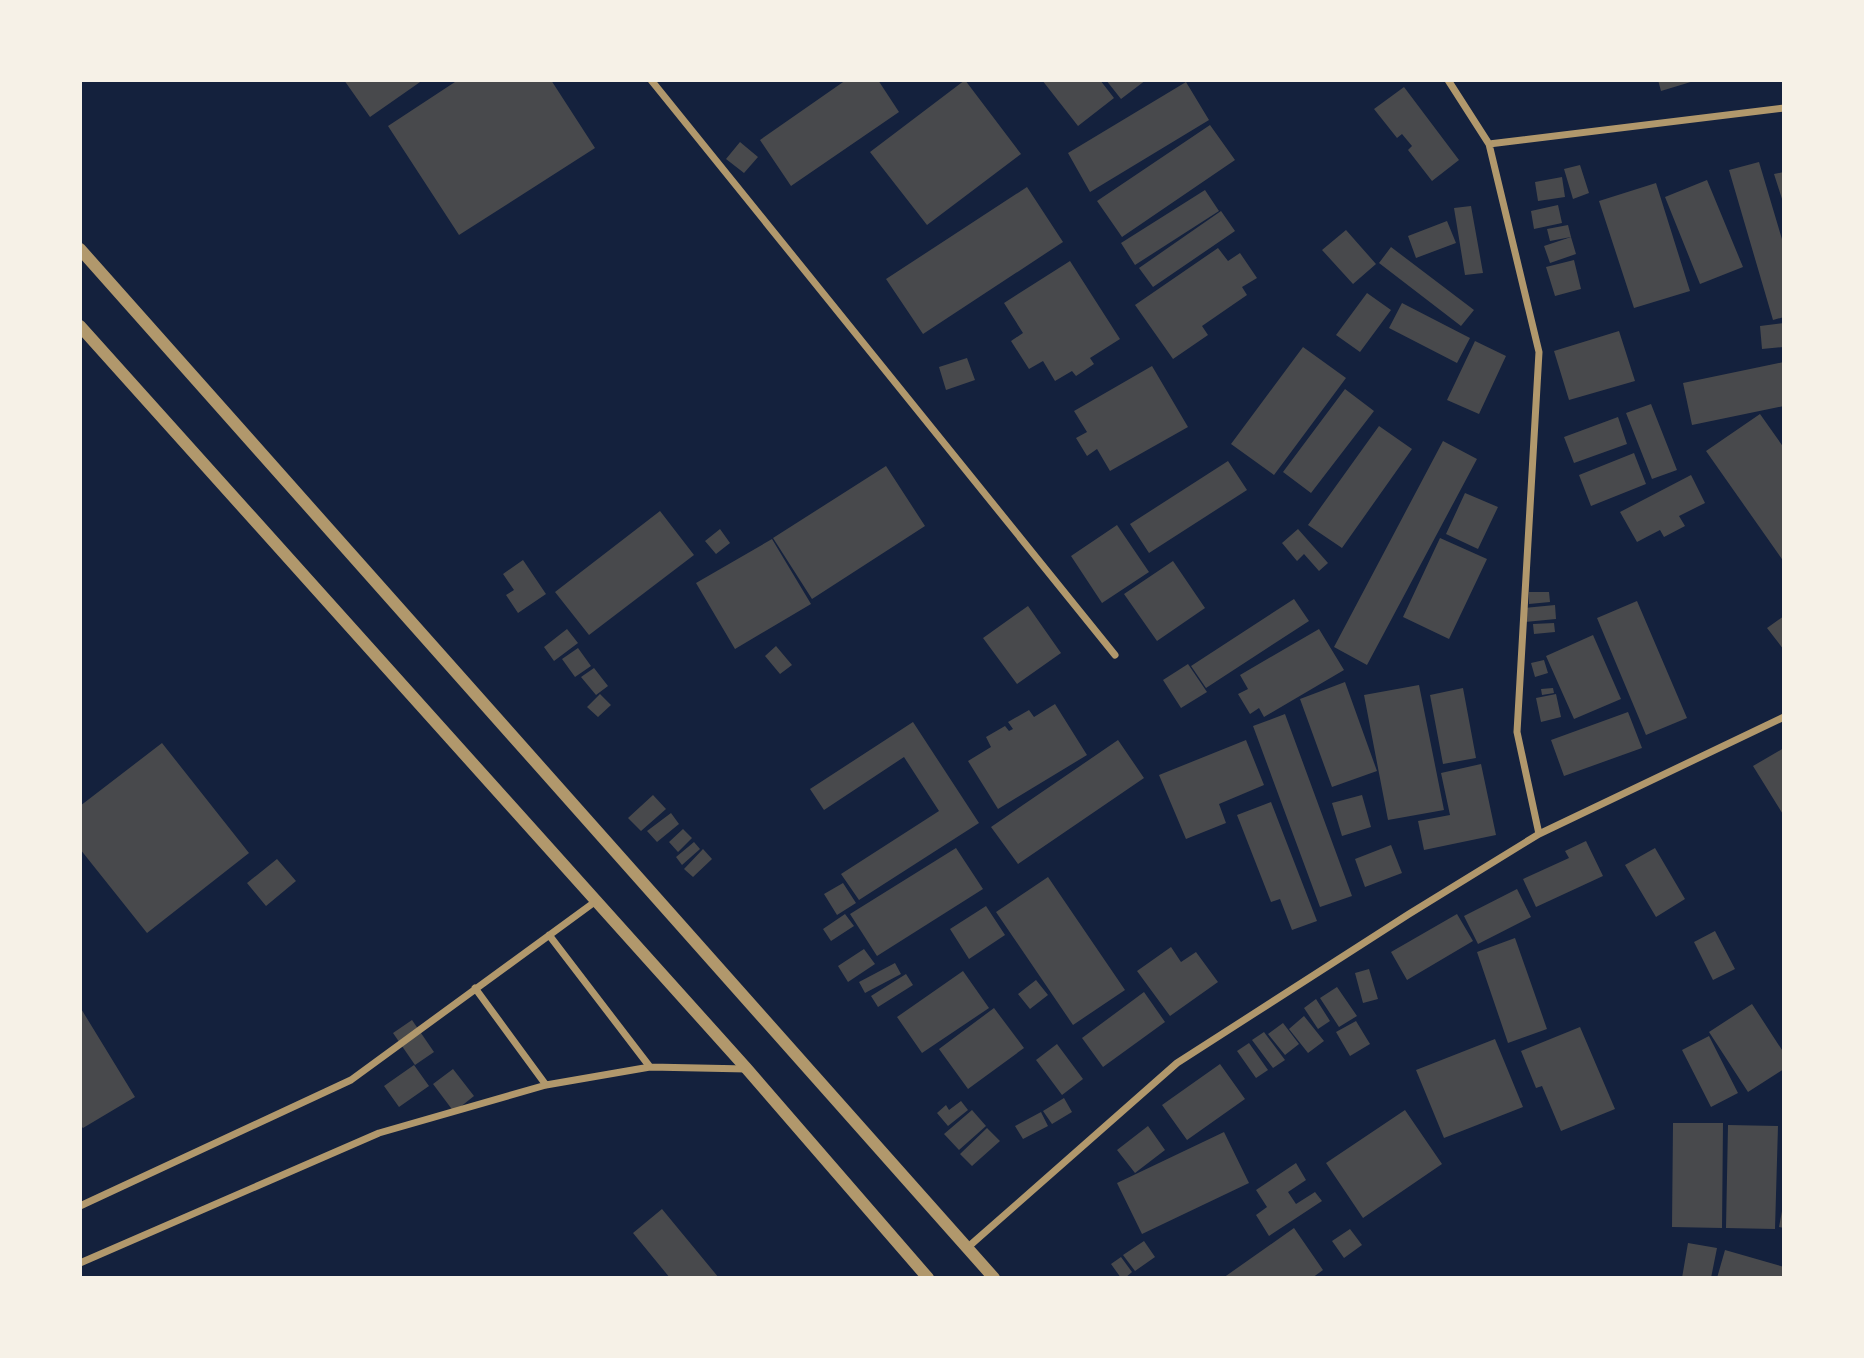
<svg xmlns="http://www.w3.org/2000/svg" width="1864" height="1358" viewBox="0 0 1864 1358" font-family="'Archivo Narrow',sans-serif">
  <style>
    .building { fill: #48494c }
    .lines { fill: none; stroke-linecap: round; stroke-linejoin: round }
    .minor { stroke: #b1986c; stroke-width: 7 }
    .tertiary { stroke: #b1986c; stroke-width: 12 }
  </style>
  <rect width="100%" height="100%" fill="#14213d"/>
  <path class="building" d="M344,80H423L370,117Z
    M458,80H551L595,148L459,235L388,126Z
    M846,80H878L899,112L791,186L760,140Z
    M965,80L1021,154L927,225L870,152Z
    M1042,80H1100L1114,98L1078,126Z
    M1106,80H1146L1121,99Z
    M1658,80H1693L1694,81L1661,91Z
    M1186,82L1209,120L1090,192L1068,153Z
    M1404,87L1459,160L1432,181L1408,150L1412,146L1402,134L1397,138L1374,109Z
    M1210,125L1235,160L1122,237L1097,201Z
    M740,142L758,157L744,173L726,159Z
    M1759,162L1784,246V317L1773,320L1729,170Z
    M1580,165L1589,193L1573,199L1564,169Z
    M1784,172V202H1783L1774,174Z
    M1562,177L1565,197L1538,201L1535,182Z
    M1707,180L1743,267L1700,284L1665,197Z
    M1656,183L1690,291L1634,308L1599,201Z
    M1027,187L1063,242L923,334L886,279Z
    M1205,190L1219,211L1135,265L1121,243Z
    M1558,205L1562,223L1534,229L1531,211Z
    M1471,206L1483,273L1465,275L1454,208Z
    M1221,211L1235,231L1153,287L1139,268Z
    M1447,221L1456,243L1416,258L1408,236Z
    M1568,225L1571,237L1550,241L1547,229Z
    M1346,230L1376,264L1353,284L1322,250Z
    M1571,237L1576,254L1550,263L1544,246Z
    M1391,247L1474,310L1461,326L1379,263Z
    M1218,248L1228,261L1240,253L1257,278L1242,287L1247,295L1202,326L1208,335L1173,359L1135,305Z
    M1574,260L1581,289L1555,296L1546,267Z
    M1070,261L1120,339L1090,358L1094,364L1076,376L1072,371L1055,381L1043,361L1029,369L1011,341L1023,333L1004,303Z
    M1367,293L1391,310L1360,352L1336,335Z
    M1402,303L1470,338L1457,363L1389,328Z
    M1784,323V347L1762,349L1760,326Z
    M1619,331L1635,381L1569,400L1554,351Z
    M1475,341L1506,356L1479,414L1447,400Z
    M1303,347L1346,378L1274,475L1231,444Z
    M967,358L975,380L946,390L939,367Z
    M1784,362V406L1692,425L1683,383Z
    M1152,366L1188,427L1110,471L1097,449L1087,456L1076,438L1087,432L1074,411Z
    M1345,389L1374,411L1311,493L1283,472Z
    M1651,404L1677,470L1652,479L1626,413Z
    M1760,414L1784,448V562L1706,451Z
    M1618,417L1627,444L1574,463L1564,437Z
    M1379,426L1412,449L1342,548L1308,525Z
    M1443,441L1477,459L1367,665L1334,647Z
    M1634,453L1646,484L1591,506L1579,475Z
    M1228,461L1247,490L1149,553L1130,524Z
    M886,466L925,526L812,599L773,538Z
    M1691,475L1705,503L1679,516L1685,526L1664,537L1660,530L1637,542L1620,512Z
    M1465,493L1498,507L1478,549L1446,534Z
    M660,511L694,555L589,635L555,592Z
    M1117,525L1149,572L1102,603L1071,556Z
    M720,529L730,543L716,554L705,541Z
    M1298,529L1328,563L1319,571L1304,554L1297,561L1282,543Z
    M1440,538L1487,559L1449,639L1403,617Z
    M772,539L811,604L735,649L696,583Z
    M523,560L546,594L518,613L506,595L514,590L503,574Z
    M1173,561L1205,608L1157,641L1124,594Z
    M1529,592H1549L1550,602L1529,604Z
    M1294,599L1309,621L1206,688L1191,666Z
    M1637,601L1687,718L1646,735L1597,618Z
    M1555,605L1556,619L1525,622L1524,608Z
    M1028,606L1061,653L1017,684L983,638Z
    M1784,616V650L1767,628Z
    M1554,623L1555,632L1534,634L1533,624Z
    M567,629L578,643L554,661L544,647Z
    M1319,629L1344,670L1264,717L1259,708L1250,714L1238,694L1248,689L1240,675Z
    M1593,635L1621,699L1574,719L1546,656Z
    M776,646L792,665L780,674L765,656Z
    M578,648L591,666L575,677L562,659Z
    M1544,660L1548,673L1535,677L1531,663Z
    M1188,664L1207,692L1181,708L1163,680Z
    M594,668L608,686L596,695L581,677Z
    M1345,682L1377,771L1332,787L1300,699Z
    M1419,685L1444,810L1388,820L1364,695Z
    M1463,688L1476,758L1443,764L1430,695Z
    M1553,688L1554,693L1542,695L1541,689Z
    M600,694L611,705L598,717L587,707Z
    M1556,694L1561,717L1541,722L1536,698Z
    M1055,704L1087,755L998,809L968,761L991,747L986,737L1005,726L1009,731L1013,729L1008,722L1029,710L1034,717Z
    M1628,712L1642,748L1564,776L1551,740Z
    M1285,714L1352,896L1320,907L1253,726Z
    M913,722L979,823L859,900L841,874L939,811L904,757L824,810L810,789Z
    M1118,740L1144,778L1018,864L991,827Z
    M1246,740L1264,785L1219,804L1226,823L1186,839L1159,775Z
    M162,743L249,853L147,933L80,849V806Z
    M1784,748V816L1753,766Z
    M1481,764L1496,835L1424,850L1418,821L1450,815L1441,773Z
    M653,795L666,809L641,831L628,818Z
    M1362,795L1371,827L1342,836L1332,803Z
    M1271,802L1317,921L1292,930L1280,899L1271,902L1237,815Z
    M671,813L679,824L657,842L647,831Z
    M683,829L692,838L678,852L669,842Z
    M1586,841L1603,876L1536,907L1523,879L1569,858L1565,851Z
    M694,842L700,849L682,865L676,857Z
    M1391,845L1402,873L1365,887L1355,859Z
    M956,848L983,889L877,956L850,914Z
    M1655,848L1685,899L1656,917L1625,865Z
    M703,849L712,859L693,877L684,869Z
    M277,859L296,881L266,906L247,883Z
    M1048,877L1125,990L1073,1025L996,912Z
    M843,883L856,903L837,915L824,894Z
    M1517,889L1531,917L1478,944L1464,916Z
    M986,906L1005,935L969,959L950,929Z
    M845,914L854,926L831,941L823,929Z
    M1457,914L1473,941L1407,980L1391,952Z
    M1715,931L1735,969L1713,980L1694,942Z
    M1515,938L1547,1029L1508,1043L1477,952Z
    M1171,947L1181,962L1196,952L1218,982L1170,1016L1137,971Z
    M864,949L875,964L848,982L838,966Z
    M895,963L901,974L865,993L859,982Z
    M1369,969L1378,999L1363,1003L1355,973Z
    M963,971L989,1008L922,1053L897,1017Z
    M906,974L913,985L878,1007L871,996Z
    M1036,980L1048,995L1030,1009L1018,994Z
    M1337,987L1357,1016L1339,1027L1320,998Z
    M1144,992L1165,1022L1103,1067L1082,1038Z
    M1316,999L1330,1021L1318,1029L1304,1008Z
    M1752,1004L1784,1053V1069L1748,1092L1709,1032Z
    M80,1007L135,1097L83,1128L80,1125Z
    M994,1008L1024,1048L968,1089L939,1049Z
    M1304,1016L1324,1041L1308,1053L1289,1029Z
    M412,1020L434,1052L415,1065L393,1033Z
    M1356,1021L1370,1044L1350,1056L1336,1032Z
    M1283,1023L1299,1044L1285,1055L1268,1034Z
    M1580,1027L1615,1109L1561,1131L1542,1086L1536,1088L1521,1051Z
    M1264,1032L1285,1060L1273,1068L1252,1040Z
    M1709,1036L1738,1093L1711,1107L1682,1050Z
    M1495,1039L1523,1107L1444,1138L1416,1070Z
    M1249,1043L1268,1070L1256,1078L1237,1051Z
    M1057,1044L1083,1079L1062,1095L1036,1060Z
    M1220,1064L1245,1099L1187,1140L1162,1105Z
    M414,1065L429,1086L399,1107L384,1086Z
    M453,1069L474,1096L454,1112L433,1084Z
    M1064,1098L1072,1112L1052,1124L1043,1111Z
    M961,1101L968,1110L948,1126L937,1113L946,1105L949,1110Z
    M972,1110L986,1126L959,1150L944,1134Z
    M1405,1110L1442,1164L1363,1218L1326,1163Z
    M1041,1112L1048,1126L1023,1139L1015,1126Z
    M1673,1123H1723L1722,1228L1672,1227Z
    M1728,1125L1778,1126L1775,1229L1726,1228Z
    M1148,1126L1165,1150L1135,1173L1117,1150Z
    M987,1128L1000,1141L972,1166L960,1154Z
    M1224,1132L1249,1183L1142,1234L1117,1183Z
    M1296,1163L1306,1180L1288,1192L1296,1204L1315,1192L1322,1201L1269,1236L1256,1215L1267,1207L1256,1190Z
    M662,1209L719,1278H670L633,1233Z
    M1782,1211H1784V1228L1779,1227Z
    M1294,1228L1323,1270L1312,1278H1223Z
    M1350,1229L1362,1245L1344,1258L1332,1241Z
    M1144,1241L1155,1257L1135,1271L1123,1255Z
    M1688,1243L1717,1248L1711,1278H1682Z
    M1725,1250L1784,1267V1278H1717Z
    M1121,1257L1132,1272L1125,1278H1121L1111,1264Z"/>
  <g class="lines">
    <path class="minor" d="M651,80L1115,655
      M1448,80L1489,144L1539,352L1517,732L1539,834
      M1489,144L1784,108
      M549,935L650,1067
      M475,988L546,1085
      M80,1206L351,1080L596,901
      M967,1248L1177,1063L1409,914L1539,834L1784,717
      M80,1263L379,1133L546,1085L650,1067L747,1069"/>
    <path class="tertiary" d="M80,249L994,1278
      M80,326L747,1069L928,1278"/>
  </g>
  <rect width="1864" height="1358" fill="none" stroke="#f6f1e7" stroke-width="164"/>
</svg>
